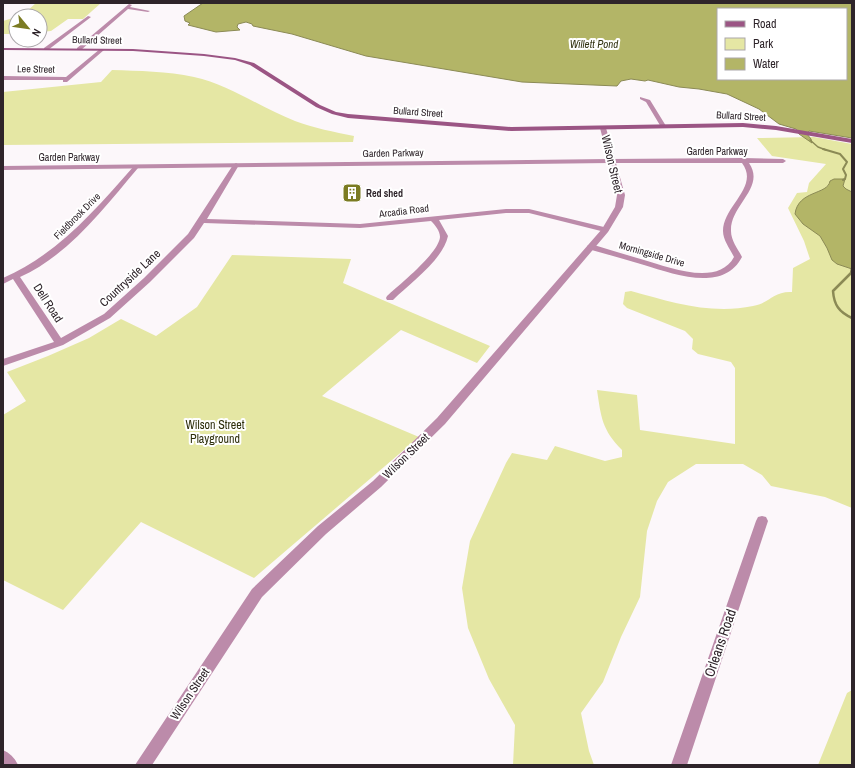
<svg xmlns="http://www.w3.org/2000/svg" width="855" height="768" viewBox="0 0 855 768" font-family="'Archivo Narrow',sans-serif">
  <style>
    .green { fill: #e5e7a4 }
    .water { fill: #b3b567; stroke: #8b8a55; fill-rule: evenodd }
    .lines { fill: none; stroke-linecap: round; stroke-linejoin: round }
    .stream-far2 { stroke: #8b8a55; stroke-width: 1.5 }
    .stream-far1 { stroke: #8b8a55; stroke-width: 2 }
    .stream { stroke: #8b8a55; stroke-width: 2.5 }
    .minor { fill: #bc8baa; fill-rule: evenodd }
    .tertiary { fill: #bc8baa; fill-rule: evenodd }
    .secondary { fill: #9b5584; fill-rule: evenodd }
    .labels { text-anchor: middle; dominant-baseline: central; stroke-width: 4; stroke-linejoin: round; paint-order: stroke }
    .far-street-label { font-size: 10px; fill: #2e242a; stroke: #fff }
    .far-poi-label { font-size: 10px; font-weight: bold; fill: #2e242a; stroke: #fff; text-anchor: start }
    .far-water-label { font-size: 11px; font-style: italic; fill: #331; stroke: #fff }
    .street-label { font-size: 12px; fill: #2e242a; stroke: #fff }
    .park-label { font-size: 12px; fill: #2e2e0b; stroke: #fff }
    .near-street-label { font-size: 14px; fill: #2e242a; stroke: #fff }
  </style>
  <rect width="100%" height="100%" fill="#fcf7fa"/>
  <path class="green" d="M36,3H101L83,19H68L51,31L40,32V16H18L26,12Z
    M16,17V34H3V21Z
    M112,70C139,71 167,71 194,77C230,85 261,108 295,121C314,128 334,132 354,136L353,142L3,145V92L101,82Z
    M814,137L852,144V508L825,497L771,486L762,475L743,464H696L668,482L657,501L647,531L640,597L621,637L603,682L581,713L589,751L594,765H513L515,725L489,679L468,628L462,588L470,541L506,463L512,453L547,460L555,446L605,461L622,457V450C602,430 601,417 597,390L637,395L640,430L735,444V368L731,362L698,354L692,349L693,339L685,331L627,308L623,304L625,292L631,291C671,302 711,315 753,306C770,303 773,291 792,292L793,268L810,259L804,241L788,208L797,193L807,192L809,183L826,164L772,156L757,138Z
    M232,255L351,259L343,283L490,346L477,363L401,330L322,396L419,437L254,578L141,522L63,610L3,580V415L26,401L7,372L48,356L89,338L121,319L156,336L197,307Z
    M852,690V765H818L847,693Z"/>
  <path class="water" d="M174,3H852V138L809,131L807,134L811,139L812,143L799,134L796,129L779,124L759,109L727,94L699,89L679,87L648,80L645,81L631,79L621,81L617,86L522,82L366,56L292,34L253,26L252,24L246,22L238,24L237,27L240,30L216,32L188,25L190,23L185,21L184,16L203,3ZM718,9H846V79H718Z
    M834,179H845L843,186L846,189L852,192V269L837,264L832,260L827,248L820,236L803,224L795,214C798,190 828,195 830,181Z"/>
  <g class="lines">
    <path class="stream-far2" d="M810,140L818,147L826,150"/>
    <path class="stream-far1" d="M823,149L840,154L847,162L843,169L846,175L845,179L843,180"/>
    <path class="stream" d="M852,268L851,273L833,291C834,305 839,312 852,318"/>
    <path class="minor" d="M129,4L132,5L130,7L150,11L148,12L128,9L81,50H77V48Z
      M88,16L91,17L48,50H44V48Z
      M100,49L104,50L67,82H63V80H3V76L66,77Z
      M640,97L650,100L666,126L665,127H661L646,102L640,99Z
      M743,158L783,159L786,161L783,163H749C766,188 730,205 731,231C731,241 738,249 742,257C723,293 674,274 644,265C626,260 607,254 588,249L587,247L588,245H594C610,250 627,255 644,260C668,267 718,287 734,257C730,249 723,240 723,231C723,206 760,187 742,163H611L608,161L611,159Z
      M236,163L239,165L207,219L360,224L506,209H529L608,228L609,230L605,232L529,213H506L439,220L448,236C443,260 410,283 393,300H387L386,298L387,296C399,285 439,253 440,237C440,231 435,225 431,221L360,228L204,223L194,238L150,282L110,318L63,345L3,366V359L54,342L13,279L3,284V278C58,254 95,210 134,166H138V168C104,208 69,255 20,277L61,338L104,314L144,278L188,234L233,165Z
      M762,516L766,517L768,521L687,765H671L756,521L758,517Z
      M3,750C10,753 15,758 18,765H3Z"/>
    <path class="tertiary" d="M603,126L606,128L625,195L623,207L608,232L445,424L381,487L326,534L262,597L152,765H135L252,589L318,526L373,481L437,418L602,229L615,207L617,195L609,163L3,170V166L608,159L600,128Z"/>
    <path class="secondary" d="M3,48L133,49L204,54L235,58L254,63L320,105L336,112L348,114L511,127L743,123L776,126L852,139V143L776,130L743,127L511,131L348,118L332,114L316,107L250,65L235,60L204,56L133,51L3,50Z"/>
  </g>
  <defs>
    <g id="building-square" transform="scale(1)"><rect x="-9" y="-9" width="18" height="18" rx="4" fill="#7b7b22" stroke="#fff"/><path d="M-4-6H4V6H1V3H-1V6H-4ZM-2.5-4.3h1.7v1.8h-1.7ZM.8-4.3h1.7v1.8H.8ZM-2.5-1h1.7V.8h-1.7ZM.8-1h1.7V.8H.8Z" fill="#fff"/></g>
  </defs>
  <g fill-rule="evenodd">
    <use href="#building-square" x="352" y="193"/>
  </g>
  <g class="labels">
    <g class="far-street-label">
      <text transform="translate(97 40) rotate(1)">Bullard Street</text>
      <text transform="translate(36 69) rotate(1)">Lee Street</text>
      <text transform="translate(418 112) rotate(4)">Bullard Street</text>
      <text transform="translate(741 116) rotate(3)">Bullard Street</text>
      <text x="717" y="151">Garden Parkway</text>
      <text transform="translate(393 153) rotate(-1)">Garden Parkway</text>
      <text x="69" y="157">Garden Parkway</text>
      <text transform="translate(404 211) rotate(-7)">Arcadia Road</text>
      <text transform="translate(77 216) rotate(-45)">Fieldbrook Drive</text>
      <text transform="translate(652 254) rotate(16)">Morningside Drive</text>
    </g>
    <g class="far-poi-label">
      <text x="366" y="193">Red shed</text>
    </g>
    <g class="far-water-label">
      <text x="594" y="44">Willett Pond</text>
    </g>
    <g class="street-label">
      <text transform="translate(612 164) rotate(77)">Wilson Street</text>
      <text transform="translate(130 278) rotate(-43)">Countryside Lane</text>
      <text transform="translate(48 303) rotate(57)">Dell Road</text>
      <text transform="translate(406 456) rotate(-44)">Wilson Street</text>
      <text transform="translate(190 694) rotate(-56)">Wilson Street</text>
    </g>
    <g class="park-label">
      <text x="215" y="425">Wilson Street<tspan x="215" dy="14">Playground</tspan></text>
    </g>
    <g class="near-street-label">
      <text transform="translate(720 643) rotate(-71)">Orleans Road</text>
    </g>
  </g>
  <rect width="855" height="768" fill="none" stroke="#2e242a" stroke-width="8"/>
  <rect x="717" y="8" width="130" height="72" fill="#ffffff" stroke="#aba7aa"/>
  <rect x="725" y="21" width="20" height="6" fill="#9b5584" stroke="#aba7aa"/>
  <text x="753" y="28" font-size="12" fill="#2e242a">Road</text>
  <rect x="725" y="38" width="20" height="12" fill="#e5e7a4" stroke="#aba7aa"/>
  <text x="753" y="48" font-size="12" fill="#2e242a">Park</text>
  <rect x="725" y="58" width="20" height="12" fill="#b3b567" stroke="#aba7aa"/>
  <text x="753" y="68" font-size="12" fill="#2e242a">Water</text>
  <g transform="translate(28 28) rotate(119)"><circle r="19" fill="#ffffff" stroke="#aba7aa"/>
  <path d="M0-3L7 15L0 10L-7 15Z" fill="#7b7b22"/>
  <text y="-6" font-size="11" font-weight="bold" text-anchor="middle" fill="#2e242a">N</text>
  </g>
</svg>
